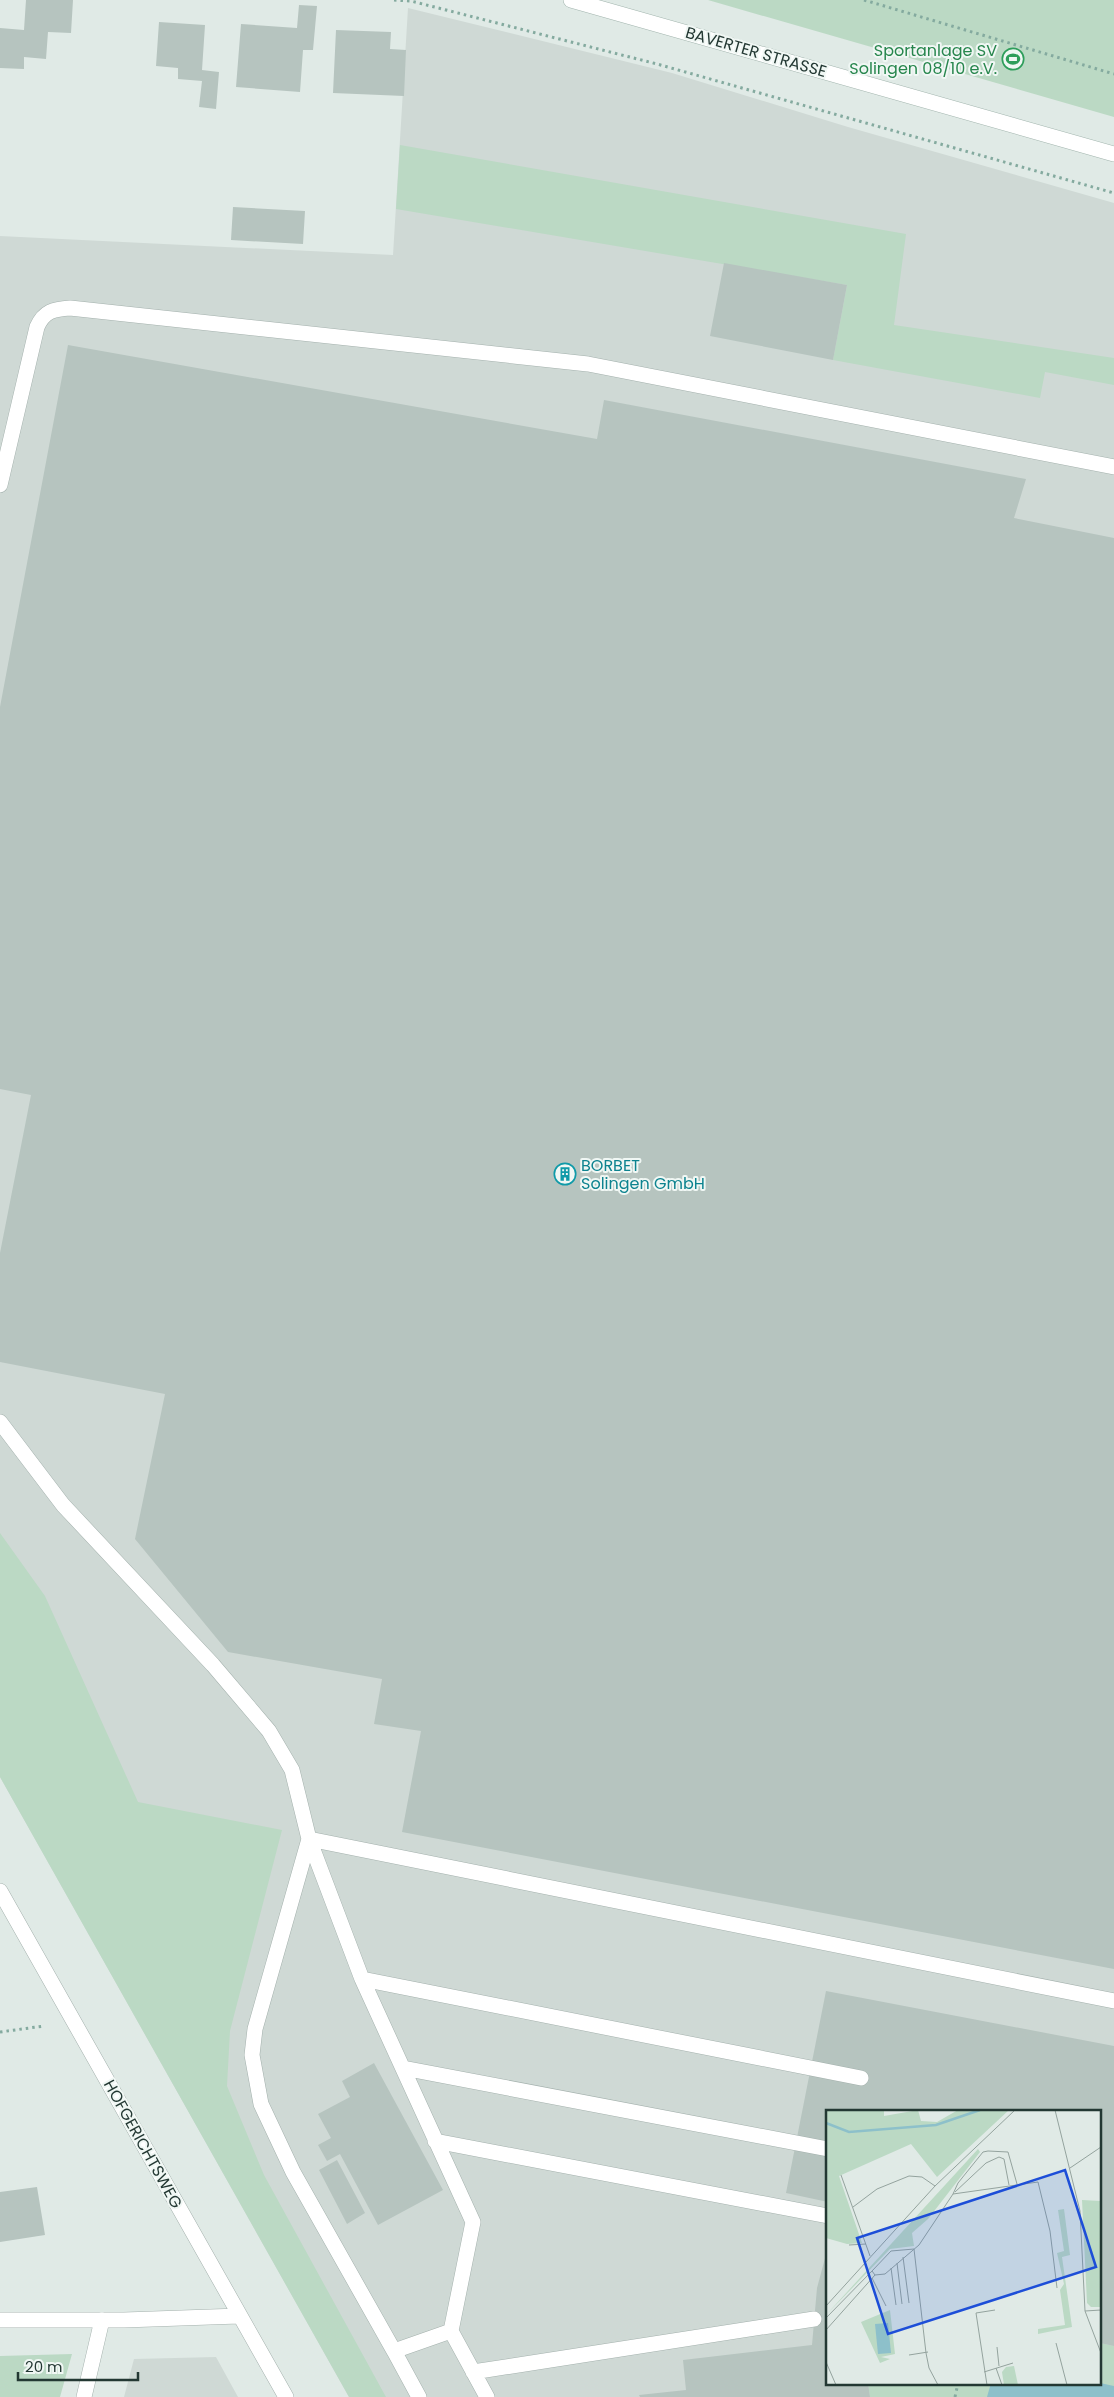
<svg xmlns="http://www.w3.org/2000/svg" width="1114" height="2397" viewBox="0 0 1114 2397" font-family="Poppins,sans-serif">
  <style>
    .built { fill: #cfd9d5; fill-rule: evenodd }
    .green { fill: #bbd9c4 }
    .water { fill: #8dc0ca }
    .building { fill: #b6c4bf }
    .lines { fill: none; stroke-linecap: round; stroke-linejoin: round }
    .service-casing { stroke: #a4b1ad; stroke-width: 16 }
    .minor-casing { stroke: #a4b1ad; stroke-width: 16 }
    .secondary-casing { stroke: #a1b4ad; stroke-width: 16 }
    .path { stroke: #84aa9f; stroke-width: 3; stroke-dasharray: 2.5 4; stroke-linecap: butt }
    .service { stroke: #fff; stroke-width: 15 }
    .minor { stroke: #fff; stroke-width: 15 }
    .secondary { stroke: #fff; stroke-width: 15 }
    .labels { text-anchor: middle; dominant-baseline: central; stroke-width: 4; stroke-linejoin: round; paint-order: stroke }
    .leisure-label { font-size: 16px; fill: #27864d; stroke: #f0f7f4; text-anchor: end }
    .street-label { font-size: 16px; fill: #233833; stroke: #f0f7f4 }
    .culture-label { font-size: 16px; fill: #0d838f; stroke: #f0f7f4; text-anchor: start }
    .inset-river { fill: none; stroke: #8dc0ca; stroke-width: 2.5 }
    .inset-road { fill: none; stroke: #94a39e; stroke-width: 1 }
    .view { fill: #1d4ed8; fill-opacity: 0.15; stroke: #1d4ed8; stroke-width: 2.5 }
    .inset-edge { fill: none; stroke: #233833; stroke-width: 2.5 }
  </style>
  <rect width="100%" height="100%" fill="#e0eae6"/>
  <path class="built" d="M408,8L672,73L848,127L1114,203V2397H349L0,1777V236L393,255ZM828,2111H1100V2383H828Z
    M216,2357L238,2397H124L134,2359Z"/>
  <path class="green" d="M708,0H1114V117Z
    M400,145L906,234L894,325L1114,358V385L1045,372L1040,398L833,360L847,285L396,209Z
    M0,1533L45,1596L138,1802L282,1830L230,2031L227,2086L264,2175L386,2397H349L0,1777Z
    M1100,2343L1114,2346V2397H870L868,2383H1100Z
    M72,2354L60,2397H0V2356Z"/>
  <path class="water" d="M991,2383H1100L1114,2386V2397H987Z"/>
  <path class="building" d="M26,0H73L71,33L48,32L46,59L24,57V69L0,68V28L24,30Z
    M299,5L317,6L313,50H303L300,92L236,87L241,24L297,28Z
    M159,22L205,25L202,70L219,72L216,109L199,107L202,81L178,79V68L156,66Z
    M336,30L391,32L390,49L406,50L404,96L333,93Z
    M233,207L305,211L303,244L231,240Z
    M724,263L847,285L833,360L710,336Z
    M68,345L597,439L604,400L1026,479L1014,518L1114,538V1969L402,1832L421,1731L374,1724L382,1679L228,1652L135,1539L165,1394L0,1362V1253L31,1095L0,1089V707Z
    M826,1991L1114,2046V2346L1100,2343V2111H828V2202L786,2193Z
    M374,2063L443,2190L378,2225L340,2154L327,2161L318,2145L331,2138L318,2114L350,2097L342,2081Z
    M337,2160L365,2213L347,2224L319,2170Z
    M37,2187L45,2235L0,2242V2192Z
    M828,2247V2383H868L870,2397H640L639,2395L686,2390L683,2360L812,2345L817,2288Z"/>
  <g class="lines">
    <g class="service-casing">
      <path id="service" d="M0,485L37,327C44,311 54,309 70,308L588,364L1114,467
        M0,1422L63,1505L213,1665L269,1731L292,1770L309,1839L362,1979L473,2222L451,2331
        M362,1979L861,2078
        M403,2068L828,2149
        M435,2141L828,2216
        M394,2351L293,2172L261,2104L252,2055L255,2029L309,1839L1114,2001
        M473,2372L814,2319
        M84,2397L102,2320
        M419,2397L394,2351L451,2331L487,2397"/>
    </g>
    <g class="minor-casing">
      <path id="minor" d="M0,1891L286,2397
        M0,2320H124L239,2316"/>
    </g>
    <g class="secondary-casing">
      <path id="secondary" d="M571,0L1114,154"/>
    </g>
    <path class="path" d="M394,0L411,1L657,64L1114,193
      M864,0L1114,74
      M0,2032L44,2026
      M955,2397L958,2383"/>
    <use href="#service" class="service"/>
    <use href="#minor" class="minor"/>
    <use href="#secondary" class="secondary"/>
  </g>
  <defs>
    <g id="stadium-ring" transform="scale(1.125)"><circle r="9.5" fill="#f0f7f4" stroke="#2e9e5b" stroke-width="1.5"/><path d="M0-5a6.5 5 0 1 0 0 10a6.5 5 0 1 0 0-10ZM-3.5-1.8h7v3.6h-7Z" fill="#2e9e5b"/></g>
    <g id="building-ring" transform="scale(1.125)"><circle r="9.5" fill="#f0f7f4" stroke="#0f9aa8" stroke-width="1.5"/><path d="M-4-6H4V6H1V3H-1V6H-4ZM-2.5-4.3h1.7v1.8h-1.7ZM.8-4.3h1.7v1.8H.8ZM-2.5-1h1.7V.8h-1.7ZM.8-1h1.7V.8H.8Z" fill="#0f9aa8"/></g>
  </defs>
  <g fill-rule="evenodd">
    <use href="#stadium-ring" x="1013" y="59"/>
    <use href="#building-ring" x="565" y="1174"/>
  </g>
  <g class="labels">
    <g class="leisure-label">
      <text x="997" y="50">Sportanlage SV<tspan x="997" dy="18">Solingen 08/10 e.V.</tspan></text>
    </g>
    <g class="street-label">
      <text transform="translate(756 52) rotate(16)">BAVERTER STRASSE</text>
      <text transform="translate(143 2144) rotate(61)">HOFGERICHTSWEG</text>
    </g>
    <g class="culture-label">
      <text x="581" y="1165">BORBET<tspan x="581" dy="18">Solingen GmbH</tspan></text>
    </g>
  </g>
  <g transform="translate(826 2110)">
    <rect width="275" height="275" fill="#e0eae6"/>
    <path d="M0,0H58V6L92,0L95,11L111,12L132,0H183L111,67L85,34L13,66L36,133L21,134L0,128ZM152,39L154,42L102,109L86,123L88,136L64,139L0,205ZM256,90L275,91V197H265L261,193ZM238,99L244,145L236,147L246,217L212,224V219L239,215L234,180L238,174L231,143L238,141L232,100ZM64,200L69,244L55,247L64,249L54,253L35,212ZM188,256L192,275H178L176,262L180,257Z" fill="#bbd9c4"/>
    <path d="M62,213L65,243L52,244L49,214Z" fill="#8dc0ca"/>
    <path class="inset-river" d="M0,13L23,22L110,15L154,0"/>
    <path class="inset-road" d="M229,0L254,101L259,201L275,243M244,58L275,37M15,65L44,146M129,82L160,53L173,47L178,49L183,75M127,84L132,73L157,42L162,41L182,42L191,74M27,97L51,79L83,66L96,67L109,76M23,135L40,134M77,147L83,193M71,153L76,194M65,158L70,195M46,161L65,141L88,139L100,243L103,258L112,275M49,165L59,164L93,135L127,84L212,72L224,121L231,178M46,168L60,196M0,196L109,76L189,0M259,201L275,200M0,208L46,161L49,165L0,220M230,233L241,275M171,237L173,256M83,245L102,242M0,252L10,275M170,258L176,275M158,262L187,253M161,275L150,203L169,200"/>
    <path class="view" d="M239,60L270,157L62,224L31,128Z"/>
    <rect width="275" height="275" class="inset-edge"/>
  </g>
  <path d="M18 2372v8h120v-8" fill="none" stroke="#233833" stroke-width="2.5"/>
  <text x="25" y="2372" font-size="15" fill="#233833" stroke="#f0f7f4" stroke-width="4" paint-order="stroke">20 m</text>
</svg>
